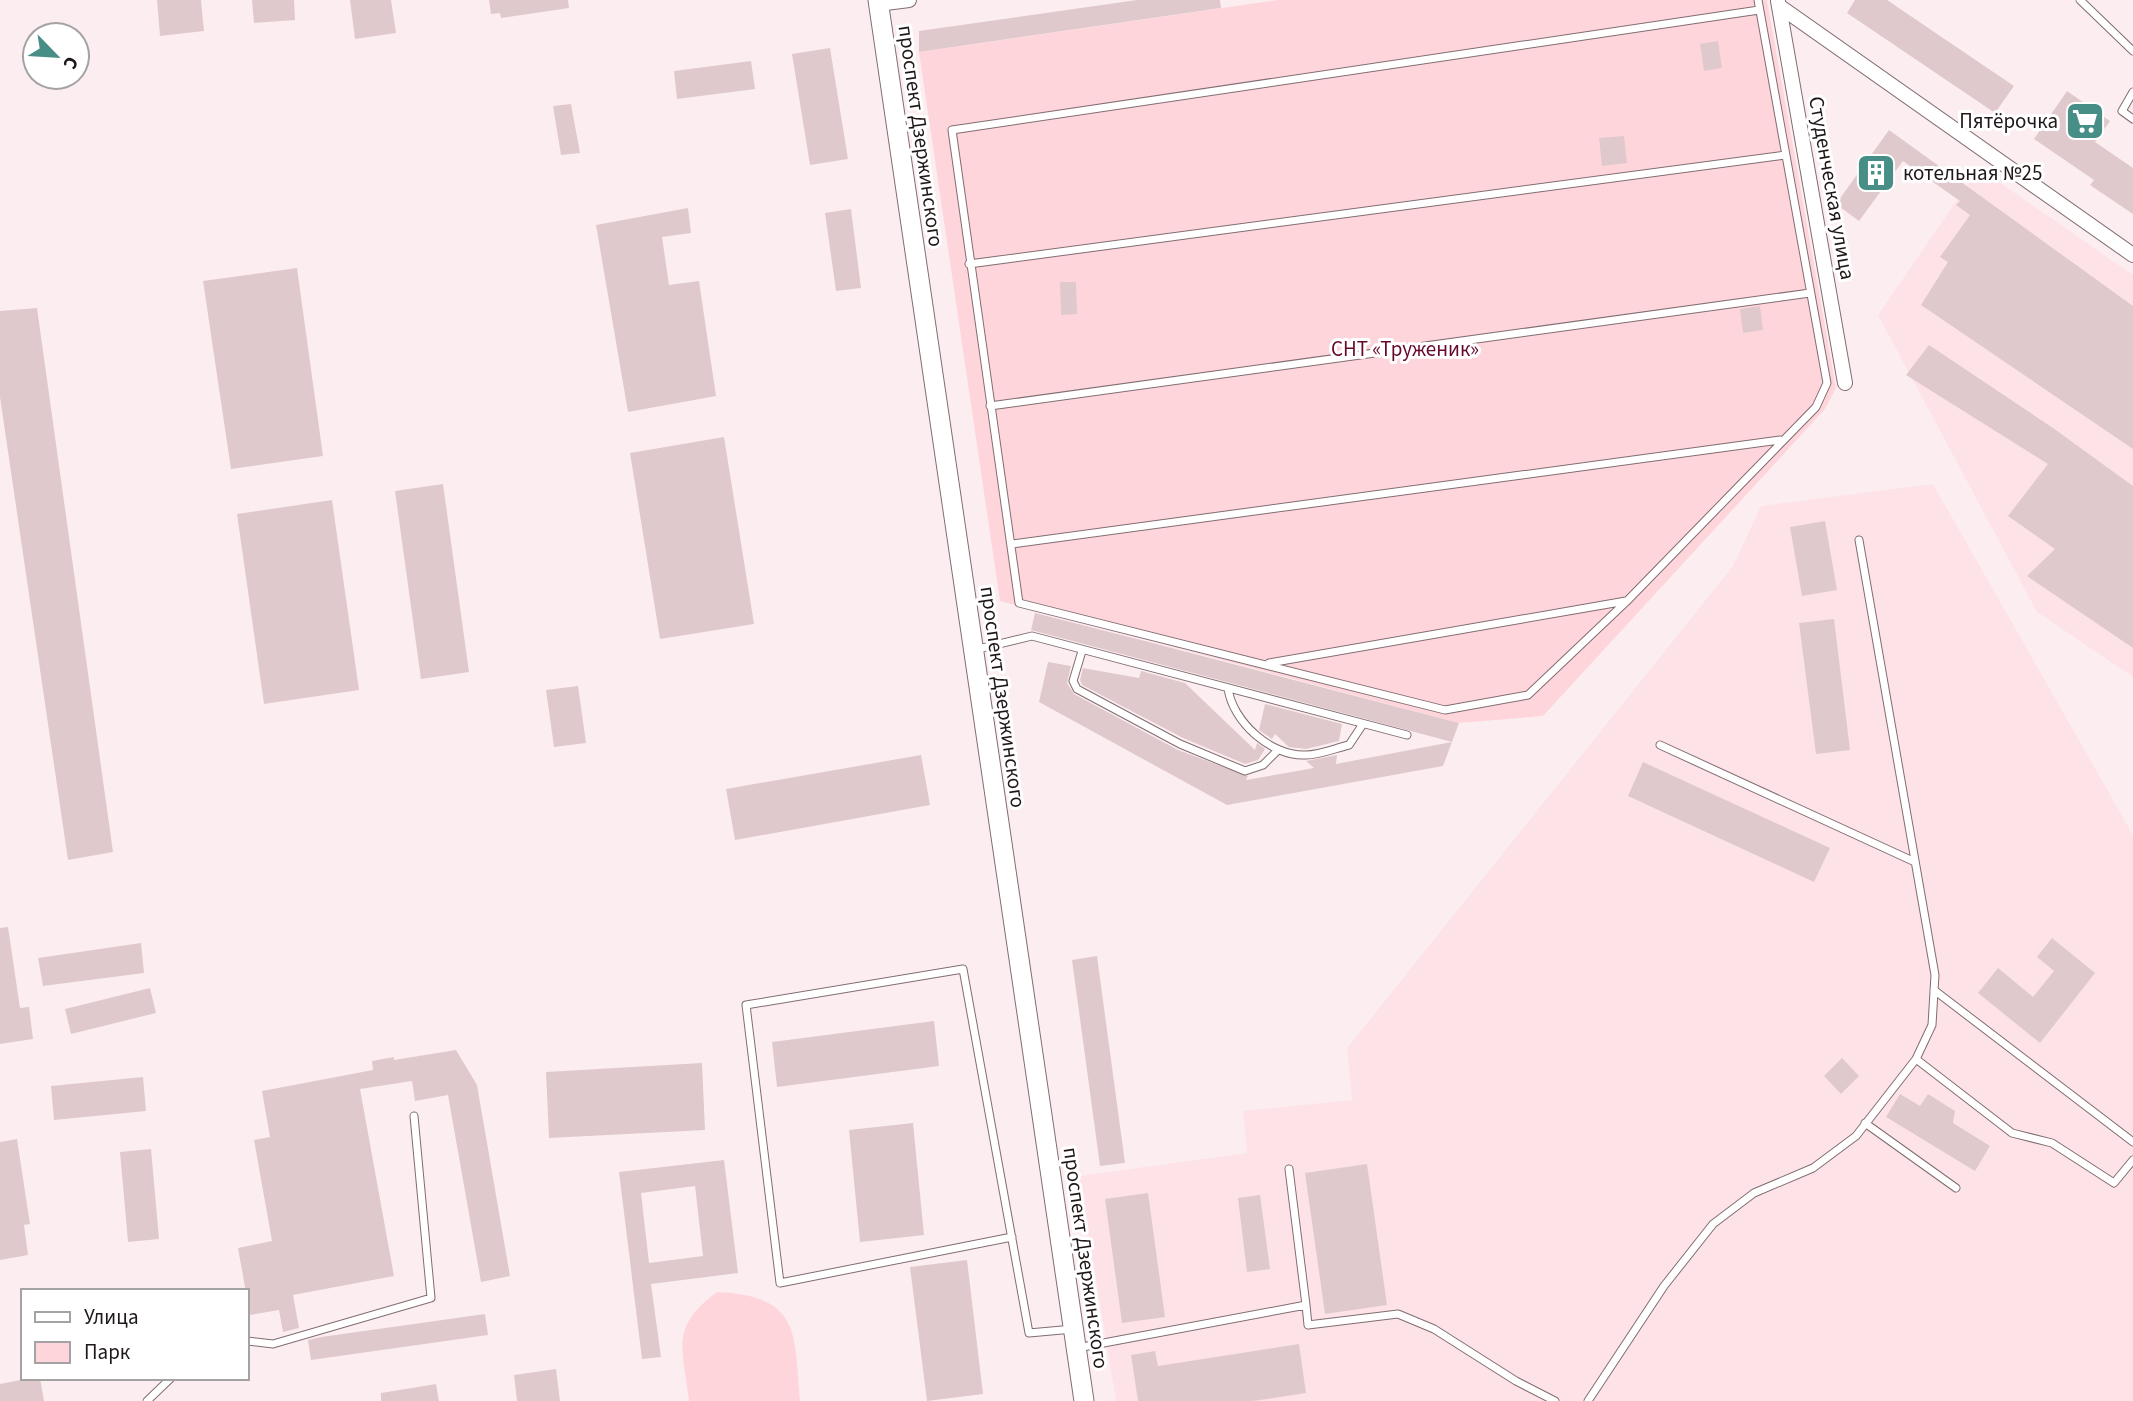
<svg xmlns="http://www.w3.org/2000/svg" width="2133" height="1401" viewBox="0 0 2133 1401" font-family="'Source Sans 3',sans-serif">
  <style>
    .built { fill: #fde3e7 }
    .green { fill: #ffd5dc }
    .building { fill: #e0c9cc; fill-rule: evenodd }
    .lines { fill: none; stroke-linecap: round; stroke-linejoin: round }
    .lane-casing { stroke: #816d70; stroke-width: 9 }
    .street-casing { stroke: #816d70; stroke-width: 16 }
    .secondary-casing { stroke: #816d70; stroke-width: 21 }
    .lane { stroke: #fff; stroke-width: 7 }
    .street { stroke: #fff; stroke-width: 14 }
    .secondary { stroke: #fff; stroke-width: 19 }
    .labels { text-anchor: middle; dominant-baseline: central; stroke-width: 6; stroke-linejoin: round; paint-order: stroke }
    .poi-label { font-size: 21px; fill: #1f1718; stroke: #fff; text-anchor: end }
    .street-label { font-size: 21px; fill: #1f1718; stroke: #fff }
    .park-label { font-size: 21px; fill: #66082b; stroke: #fff }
  </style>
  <rect width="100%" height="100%" fill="#fceef0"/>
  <path class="built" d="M1979,168L2133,275V677L2037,612L1878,315Z
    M1933,484L2133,835V1401H1116L1079,1176L1247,1153L1243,1111L1352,1100L1347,1048L1733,566L1761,506Z"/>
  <path class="green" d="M1278,0H1767L1836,388L1825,409L1543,716L1459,723L1000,601L919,52Z
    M717,1292C801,1296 794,1332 800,1401H689C683,1348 669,1328 717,1292Z"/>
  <path class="building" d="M157,0H201L204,31L160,36Z
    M252,0H294L295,20L254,23Z
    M350,0H391L396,33L355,39Z
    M489,0H568L569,8L501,18L500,13L491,14Z
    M1137,0H1220L1221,8L919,52V31Z
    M1855,0H1887L2014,86L1995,113L1847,13Z
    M1718,41L1722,68L1704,71L1700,44Z
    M830,48L848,159L810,165L792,54Z
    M751,61L755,89L677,99L674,71Z
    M2067,91L2110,121L2095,142L2133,168V214L2090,185L2094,180L2034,139Z
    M571,104L580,153L561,155L553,106Z
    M1889,130L2133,306V449L1921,305L1948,262L1940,257L1970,215L1956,205L1960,201L1903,161L1859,221L1836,204Z
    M1624,136L1627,163L1602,166L1599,138Z
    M688,208L691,233L662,237L669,285L699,281L716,396L628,412L596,225Z
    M851,209L861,288L836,291L825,213Z
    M297,268L323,456L231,469L203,281Z
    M1060,282H1076L1077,314L1061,315Z
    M1760,306L1763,330L1743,333L1740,309Z
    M37,308L113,852L68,860L0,397V311Z
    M1929,345L2053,428L2133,486V648L2027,576L2055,549L2008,516L2048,464L1906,375Z
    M724,437L754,624L660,639L630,453Z
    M443,484L469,672L421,679L395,491Z
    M332,500L359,690L264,704L237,514Z
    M1825,521L1837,590L1802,596L1790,527Z
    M1035,613L1145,641L1459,723L1443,766L1227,805L1039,702L1048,662L1071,666L1067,683L1074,694L1178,750L1248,776L1246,780L1314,768L1306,761L1337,755L1336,764L1452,742L1031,630Z
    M1834,619L1850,750L1816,754L1799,623Z
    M1083,668L1139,678L1141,671L1185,683L1255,750L1257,743L1265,749L1258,760L1245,764L1183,738L1082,685L1080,680Z
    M578,686L586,743L554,747L546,690Z
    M1265,704L1342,724L1339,741L1306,749L1289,747L1275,734L1272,739L1259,730Z
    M921,755L930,805L735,840L726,789Z
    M1643,762L1830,848L1814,882L1628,796Z
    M8,927L20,1008L29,1007L33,1039L0,1044V928Z
    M2052,938L2095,973L2040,1043L1978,993L1998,968L2033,997L2054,971L2037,957Z
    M141,943L144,973L43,986L38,958Z
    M1097,956L1125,1163L1100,1166L1072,960Z
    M150,988L156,1013L71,1034L65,1009Z
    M934,1021L939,1066L777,1087L772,1042Z
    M456,1050L477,1085L510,1276L481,1282L448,1095L415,1101L412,1081L360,1089L394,1276L293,1295L299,1328L283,1332L279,1310L250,1315L238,1248L272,1241L254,1140L270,1137L262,1091L373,1070L372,1061L394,1057V1060Z
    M1842,1058L1859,1076L1841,1094L1824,1076Z
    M702,1063L705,1130L549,1138L546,1072Z
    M143,1077L146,1111L54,1120L51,1086Z
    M1900,1094L1920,1106L1928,1094L1955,1111L1953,1123L1990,1146L1975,1171L1886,1117Z
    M913,1123L924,1235L860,1242L849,1130Z
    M17,1139L30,1224L24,1225L28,1255L0,1260V1142Z
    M151,1149L159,1239L128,1242L120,1152Z
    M724,1160L738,1273L651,1284L661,1357L642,1359L619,1172ZM695,1186L703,1256L649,1263L641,1193Z
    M1367,1164L1387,1305L1325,1314L1305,1173Z
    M1148,1193L1165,1317L1122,1323L1105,1199Z
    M1260,1195L1270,1269L1247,1272L1238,1198Z
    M967,1260L983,1394L927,1401L910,1267Z
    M485,1314L488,1335L311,1360L308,1340L321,1337Z
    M1299,1344L1306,1393L1253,1401H1138L1131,1355L1155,1351L1158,1366Z
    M556,1369L560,1401H517L514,1375Z
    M30,1378H40L44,1401H0V1384Z
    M436,1384L439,1401H381V1393Z"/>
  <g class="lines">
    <g class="lane-casing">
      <path id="lane" d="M1758,0L1827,383L1816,407L1627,601L1528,695L1445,710L1019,603L952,130L1759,10
        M2080,0L2133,51
        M2133,92L2122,111L2133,119
        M969,264L1785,155
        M990,406L1810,293
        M1012,544L1780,440
        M974,650L1032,636L1407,735
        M1082,651L1073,681L1077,689L1180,744L1245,771L1263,765L1278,750
        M1269,663L1626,601
        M1228,688C1232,721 1271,757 1306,755C1320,755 1336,748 1349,745L1363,724
        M1660,745L1915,862
        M1934,990L2133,1142
        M1916,1059L2012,1133L2052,1143L2114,1183L2133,1160
        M1865,1123L1956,1188
        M1289,1169L1306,1305
        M1012,1237L780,1283L746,1005L963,969L1029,1333L1073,1329
        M247,1341L273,1344L431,1298L414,1116
        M1077,1348L1306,1305L1308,1325L1398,1314L1434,1329L1516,1381L1555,1401
        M147,1401L171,1378
        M1588,1401L1664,1286L1713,1224L1754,1193L1813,1168L1856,1136L1916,1059L1932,1025L1935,975L1859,540"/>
    </g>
    <g class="street-casing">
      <path id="street" d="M1778,1L1845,383
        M878,4L909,0
        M1779,6L2133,255"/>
    </g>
    <g class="secondary-casing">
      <path id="secondary" d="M878,0L1084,1401"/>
    </g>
    <use href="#lane" class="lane"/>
    <use href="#street" class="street"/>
    <use href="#secondary" class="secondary"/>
  </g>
  <defs>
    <g id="supermarket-square" transform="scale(2.0125)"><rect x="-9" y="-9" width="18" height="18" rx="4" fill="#478e87" stroke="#fff"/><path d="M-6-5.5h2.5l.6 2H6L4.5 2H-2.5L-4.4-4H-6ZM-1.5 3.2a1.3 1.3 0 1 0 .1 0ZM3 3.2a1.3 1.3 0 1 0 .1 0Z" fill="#fff"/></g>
    <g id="building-square" transform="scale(2.0125)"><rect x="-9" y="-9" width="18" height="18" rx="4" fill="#478e87" stroke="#fff"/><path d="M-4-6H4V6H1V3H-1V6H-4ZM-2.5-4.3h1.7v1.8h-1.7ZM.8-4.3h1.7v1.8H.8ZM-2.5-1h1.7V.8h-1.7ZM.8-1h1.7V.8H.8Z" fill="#fff"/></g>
  </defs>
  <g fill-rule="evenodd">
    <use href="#supermarket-square" x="2085" y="121"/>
    <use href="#building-square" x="1876" y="173"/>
  </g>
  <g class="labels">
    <g class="poi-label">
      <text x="2058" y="121">Пятёрочка</text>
      <text x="1903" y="173" text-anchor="start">котельная №25</text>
    </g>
    <g class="street-label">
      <text transform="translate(921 136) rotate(82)">проспект Дзержинского</text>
      <text transform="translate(1832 188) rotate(80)">Студенческая улица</text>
      <text transform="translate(1003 697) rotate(82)">проспект Дзержинского</text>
      <text transform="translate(1086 1258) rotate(82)">проспект Дзержинского</text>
    </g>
    <g class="park-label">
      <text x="1405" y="349">СНТ «Труженик»</text>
    </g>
  </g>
  <rect x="21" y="1289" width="228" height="91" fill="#ffffff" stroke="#a5a2a3" stroke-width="2"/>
  <rect x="35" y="1312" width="35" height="10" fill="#ffffff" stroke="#a5a2a3" stroke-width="2"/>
  <text x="84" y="1324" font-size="21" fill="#1f1718">Улица</text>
  <rect x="35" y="1342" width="35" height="21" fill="#ffd5dc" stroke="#a5a2a3" stroke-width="2"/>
  <text x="84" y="1359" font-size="21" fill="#1f1718">Парк</text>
  <g transform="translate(56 56) rotate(115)"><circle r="33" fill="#ffffff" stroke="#a5a2a3" stroke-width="2"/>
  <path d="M0-5L12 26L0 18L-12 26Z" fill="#478e87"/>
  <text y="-10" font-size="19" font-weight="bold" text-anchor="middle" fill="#1f1718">С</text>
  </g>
</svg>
